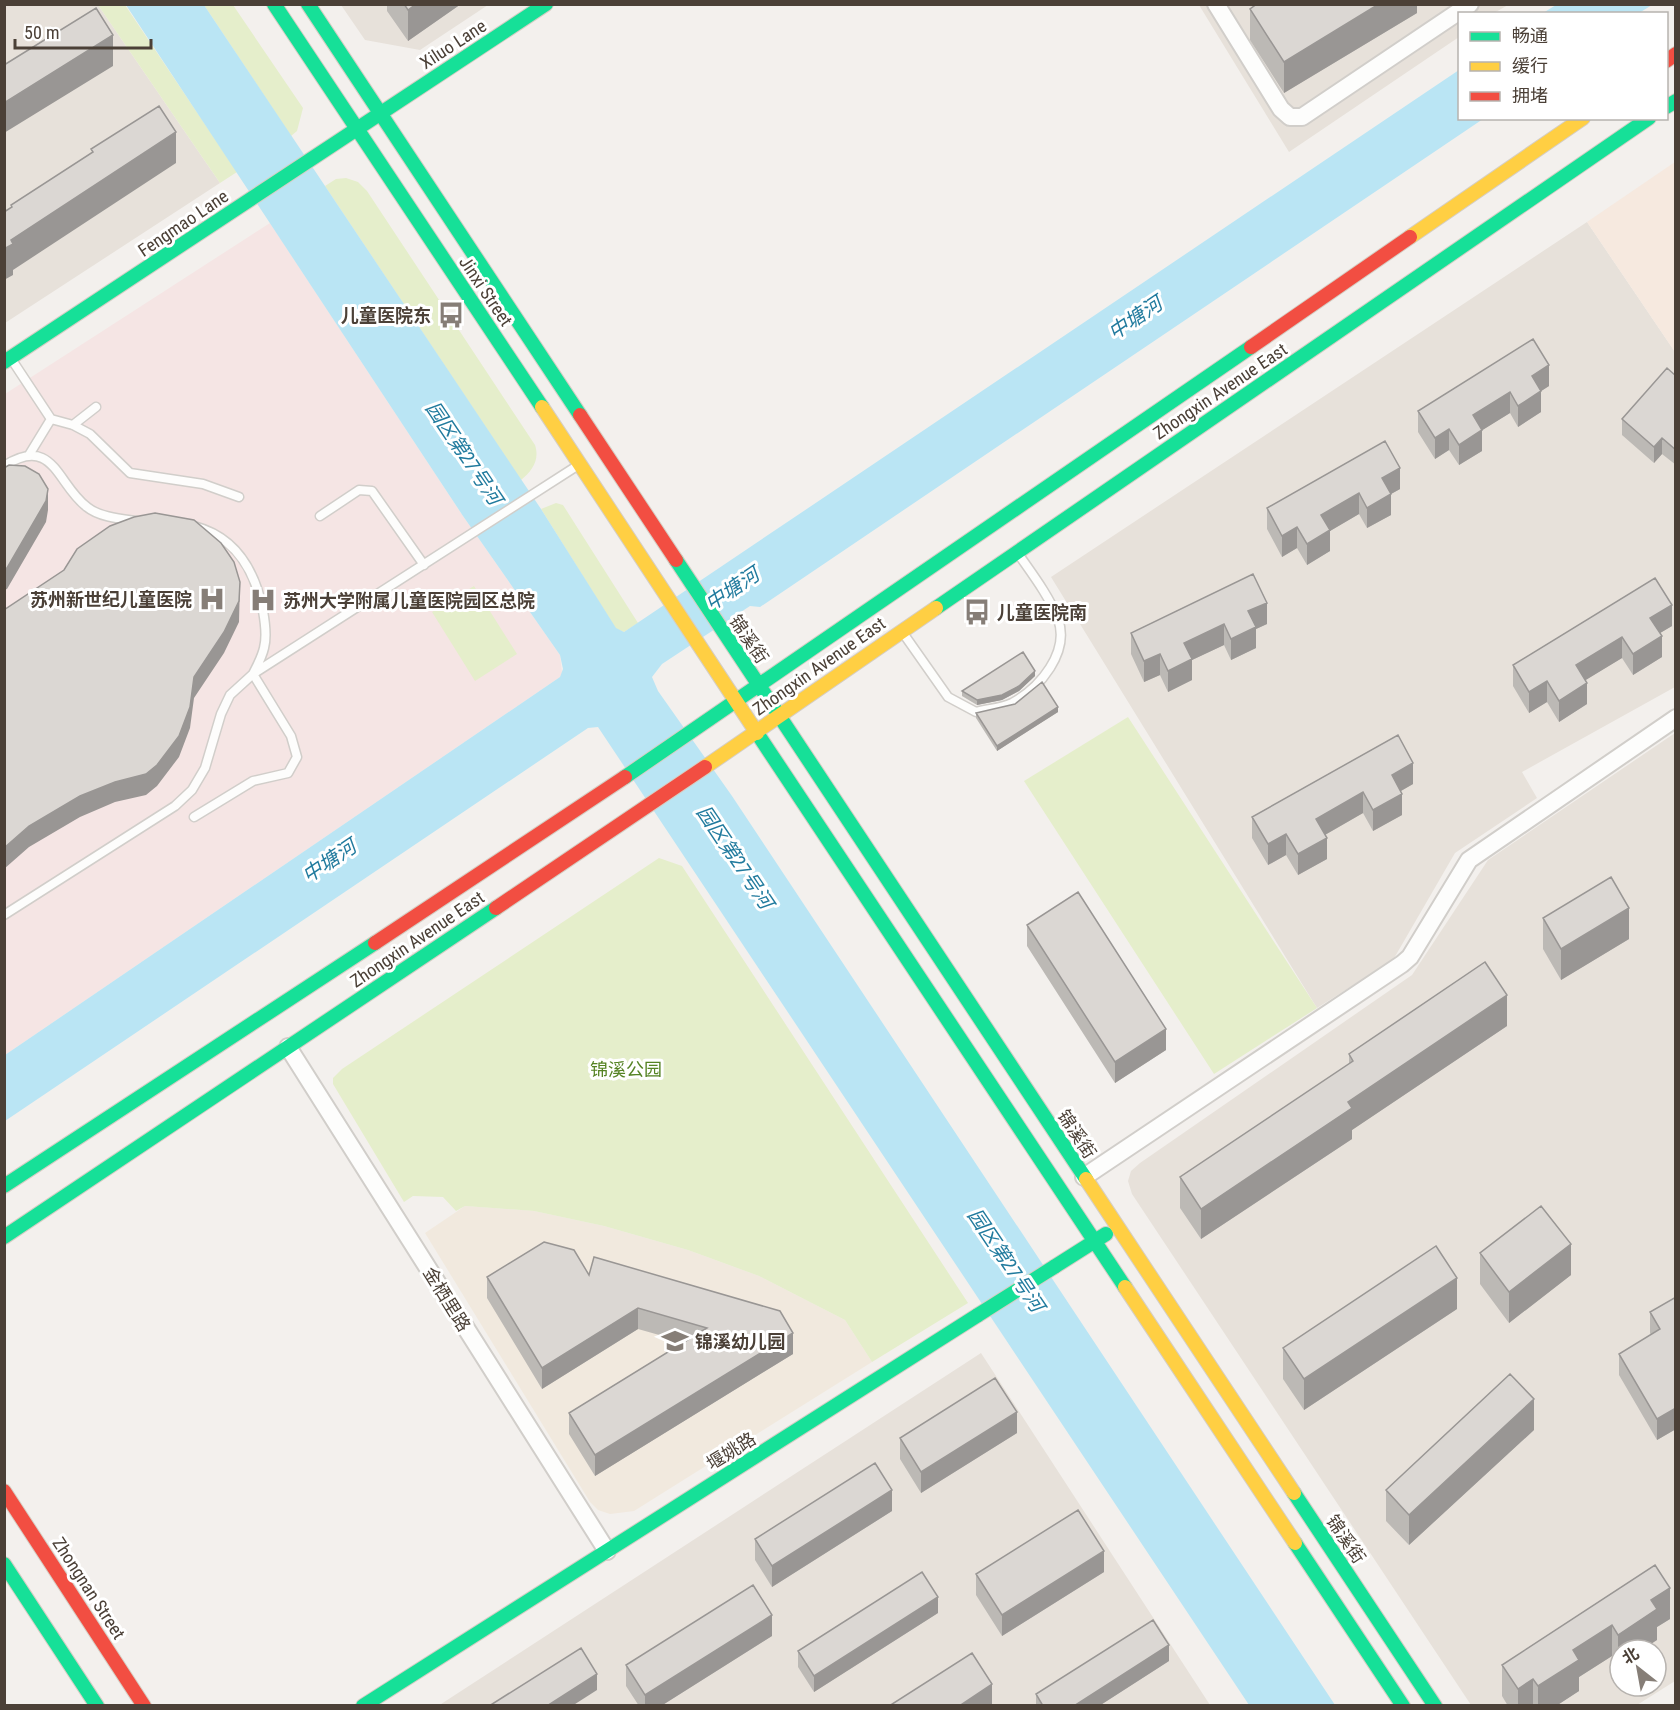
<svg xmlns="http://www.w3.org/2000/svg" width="1680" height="1710" viewBox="0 0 1680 1710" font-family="'Roboto Condensed','Noto Sans SC',sans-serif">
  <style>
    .residential { fill: #e7e1da; fill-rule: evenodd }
    .commercial { fill: #f6e9df }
    .education { fill: #f1e9de }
    .medical { fill: #f5e5e4 }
    .green { fill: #e5eecb }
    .water { fill: #bae5f4 }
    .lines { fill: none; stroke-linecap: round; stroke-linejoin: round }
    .lane-casing { stroke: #d1ceca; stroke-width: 11 }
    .street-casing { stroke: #d1ceca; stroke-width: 20 }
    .fast-casing { stroke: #d5cec4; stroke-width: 16 }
    .slow-casing { stroke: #d5cec4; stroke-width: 16 }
    .jam-casing { stroke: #d5cec4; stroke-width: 16 }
    .lane { stroke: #fdfdfc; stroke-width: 8 }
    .street { stroke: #fdfdfc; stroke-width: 16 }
    .fast { stroke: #16e098; stroke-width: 14 }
    .slow { stroke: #ffcf43; stroke-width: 14 }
    .jam { stroke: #f24e42; stroke-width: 14 }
    .fast-bridge-casing { stroke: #d5cec4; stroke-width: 16; stroke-linecap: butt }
    .fast-bridge { stroke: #16e098; stroke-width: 14 }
    .wall { fill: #bcb9b5 }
    .shaded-wall { fill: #999694 }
    .building { fill: #dbd7d3; stroke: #999694; stroke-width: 1.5 }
    .labels { text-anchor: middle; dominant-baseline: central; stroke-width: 6; stroke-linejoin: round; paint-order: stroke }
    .street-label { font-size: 18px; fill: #4b4037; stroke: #fff }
    .poi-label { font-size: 18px; font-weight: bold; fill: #4b4037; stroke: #fff; text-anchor: start }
    .park-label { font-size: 18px; fill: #558324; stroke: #fff }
    .water-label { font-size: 20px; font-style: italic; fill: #217b9e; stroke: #fff }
  </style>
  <rect width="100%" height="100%" fill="#f3f0ed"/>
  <path class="residential" d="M5,5H98L220,183L5,323Z
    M341,5H488L420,50L365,40Z
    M1199,5H1508L1494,13L1460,14L1459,37L1289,152Z
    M1587,222L1675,352V687L1522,772L1537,798L1455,853L1393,960L1317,1008L1051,577Z
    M1675,733V1681L1637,1705H1471L1132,1194L1128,1181L1131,1171L1140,1163L1412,975L1488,860ZM1620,1650H1656V1686H1620Z
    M981,1353L1210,1705L438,1706Z"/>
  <path class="commercial" d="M1675,162V352L1587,222Z"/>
  <path class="education" d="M465,1206L534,1211L604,1226L688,1250L759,1276L845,1320L872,1362L634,1511L610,1514L598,1510L590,1502L425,1233Z"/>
  <path class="medical" d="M270,223L463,516L560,655L562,673L560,677L5,1055V394Z"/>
  <path class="green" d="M98,5H125L237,172L220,183Z
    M204,5H233L303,108L297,131L291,136Z
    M346,178L358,182L367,191L535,445C540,460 532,471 521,480L325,186L336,179Z
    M556,503L563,505L638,623L624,632L616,629L541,509Z
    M474,586L517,654L475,681L432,612Z
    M1128,717L1317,1008L1214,1074L1024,781Z
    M659,858L682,866L968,1303L872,1362L845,1320L759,1276L688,1250L604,1226L534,1211L465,1206L456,1211L443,1197L413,1196L404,1202L333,1084V1078L342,1069Z"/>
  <path class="water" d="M126,5H204L541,509L616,628L624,632L1459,70L1460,118L1483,119L760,607L750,606L662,664L652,677L658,691L732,796L1335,1705H1249L598,727L588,728L5,1121V1055L560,677L563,669L560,655L463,516Z
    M1556,5V4L1652,5L1639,13H1543Z"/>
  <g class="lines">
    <g class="lane-casing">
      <path id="lane" d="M12,360L51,419
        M73,425L96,407
        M29,455L51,419L73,425L90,434L130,473L203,484L239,497
        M4,466C54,434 57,485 87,507C99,517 121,519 136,521
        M320,516L359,490L372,491L424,565
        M194,526C236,537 255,570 263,611C265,622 267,637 264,648C262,657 257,666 253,674L291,736L297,757L288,773L253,781L194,817
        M903,633L948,697L976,712C987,709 1002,708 1012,703C1040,688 1070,652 1058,619C1049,596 1033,575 1019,555
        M4,915L175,806L192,790L205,768L221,714L230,695L253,674L580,464"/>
    </g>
    <g class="street-casing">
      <path id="street" d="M1216,4L1281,109L1290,117H1302L1470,4
        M288,1047L607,1551
        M1084,1177L1402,964L1410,957L1469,860L1676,718"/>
    </g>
    <g class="fast-casing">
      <path id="fast" d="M274,4L542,407
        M308,4L580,415
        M1666,107L1676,101
        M4,362L546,4
        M676,560L1086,1179
        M936,608L1649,118
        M757,733L1125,1287
        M625,777L1251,347
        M4,1186L375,943
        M4,1237L496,908
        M1054,1267L1106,1234
        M1294,1493L1435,1706
        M1295,1543L1403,1706
        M4,1564L97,1706
        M363,1706L978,1315"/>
    </g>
    <g class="slow-casing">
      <path id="slow" d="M1410,237L1583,118
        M542,407L757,733
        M705,767L936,608
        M1086,1179L1294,1493
        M1125,1287L1295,1543"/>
    </g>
    <g class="jam-casing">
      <path id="jam" d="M1666,61L1676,54
        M1251,347L1410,237
        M580,415L676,560
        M496,908L705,767
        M375,943L625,777
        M4,1491L144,1706"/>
    </g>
    <use href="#lane" class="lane"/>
    <use href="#street" class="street"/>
    <use href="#fast" class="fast"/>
    <use href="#slow" class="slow"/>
    <use href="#jam" class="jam"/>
    <g class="fast-bridge-casing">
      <path id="fast-bridge" d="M978,1315L1054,1267"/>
    </g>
    <use href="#fast-bridge" class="fast-bridge"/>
  </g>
  <path class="wall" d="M387,4H461L408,41L387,11Z
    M1417,4V13L1284,93L1250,40V9Z
    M1533,339L1549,386L1541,391V412L1518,427L1510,413L1482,430V451L1459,465L1449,450L1435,459L1418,432V411Z
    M1676,376V465L1662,454L1654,463L1622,435V419Z
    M1385,441L1400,489L1391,494V515L1367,528L1359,514L1330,531V551L1307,565L1297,548L1282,557L1267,529V508Z
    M1253,574L1267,624L1256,629V648L1231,660L1224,645L1192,660V680L1168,692L1160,675L1144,682L1131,654V633Z
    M1655,578L1672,626L1660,633L1662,657L1633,675L1622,658L1585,680L1587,704L1559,722L1547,702L1529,713L1513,686V665Z
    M1035,676L1019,691L1002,700L977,705L962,696V691Z
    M1058,712L997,751L976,718V713Z
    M1398,735L1413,784L1401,791L1402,815L1373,831L1363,813L1325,835L1327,859L1298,875L1286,855L1268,865L1252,838V817Z
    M1543,918L1629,939L1561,980L1543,949Z
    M1027,925L1166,1050L1115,1083L1027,946Z
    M1507,1026L1352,1130V1139L1201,1239L1180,1208V1177L1349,1065V1054Z
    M1480,1253L1571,1275L1509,1323L1480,1284Z
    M589,1275L793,1354L595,1476L569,1434V1413L684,1342L638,1329L542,1389L487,1298V1277Z
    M1676,1297V1429L1657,1440L1619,1375V1354L1651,1335L1650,1333V1312Z
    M1457,1309L1304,1410L1283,1379V1348Z
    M1534,1430L1409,1545L1386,1521V1490Z
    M1017,1433L921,1493L900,1459V1438Z
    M892,1511L772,1587L755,1560V1539Z
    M1655,1565L1670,1619L1657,1627V1640L1620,1650V1664L1618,1666L1612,1656L1579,1677V1691L1556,1706H1508L1502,1696V1665Z
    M1104,1572L1002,1636L976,1595V1574Z
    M938,1613L814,1692L798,1667V1651Z
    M772,1636L661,1706H639L626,1686V1665Z
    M1169,1661L1099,1706H1036V1694Z"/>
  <path class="shaded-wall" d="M416,4H461L408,41V10Z
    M1379,4H1417V13L1284,93V62Z
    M113,35V66L4,133V103Z
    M176,132V163L13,270V275L4,280V249L11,240Z
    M1549,365V386L1532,397V376Z
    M1541,391V412L1518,427V406Z
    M1510,392V413L1473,436V415Z
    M1449,429V450L1435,459V438Z
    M1482,430V451L1459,465V445Z
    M1662,438V454L1654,463V447Z
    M1400,468V489L1391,494V515L1367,528V508L1382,478Z
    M48,489V510L46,522L7,589L4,590V569Z
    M1359,493V514L1330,531V551L1307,565V544L1321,515Z
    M1297,527V548L1282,557V536Z
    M240,582L239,622L224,653L194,698L190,728L179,757L157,786L146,795L115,802L80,817L29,847L4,869V848L29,826L80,796L115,782L194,677Z
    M1267,603V624L1256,629V648L1231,660V639L1248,611Z
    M1672,605V626L1650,639V618Z
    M1224,624V645L1192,660V680L1168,692V671L1184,643Z
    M1662,636V657L1633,675V654Z
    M1622,637V658L1576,686V665Z
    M1160,654V675L1144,682V661Z
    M1035,671V676L1019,691L1002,700L977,705V700Z
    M1547,681V702L1529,713V692Z
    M1587,683V704L1559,722V701Z
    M1058,707V712L997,751V746Z
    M1413,763V784L1392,796V775Z
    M1363,792V813L1316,840V819Z
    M1402,794V815L1373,831V810Z
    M1286,834V855L1268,865V844Z
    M1327,838V859L1298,875V854Z
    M1629,908V939L1561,980V949Z
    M1507,995V1026L1352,1130V1139L1201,1239V1209L1348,1102Z
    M1166,1029V1050L1115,1083V1062Z
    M1571,1244V1275L1509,1323V1292Z
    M1457,1278V1309L1304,1410V1379Z
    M638,1308V1329L542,1389V1368Z
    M793,1333V1354L595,1476V1455Z
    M1534,1399V1430L1409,1545V1515Z
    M1676,1408V1429L1657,1440V1419Z
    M1017,1412V1433L921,1493V1472Z
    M892,1490V1511L772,1587V1566Z
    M1104,1551V1572L1002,1636V1615Z
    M1670,1588V1619L1657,1627V1640L1642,1650H1620V1664L1618,1666V1635L1651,1600Z
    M938,1597V1613L814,1692V1676Z
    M772,1615V1636L661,1706H645V1695Z
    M1612,1625V1656L1579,1677V1691L1556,1706H1538V1686L1573,1650Z
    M1169,1645V1661L1099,1706H1074Z
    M597,1674V1690L572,1706H547Z
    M1533,1679V1706H1518V1689Z
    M992,1684V1706H959Z"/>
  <path class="building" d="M404,4H416L408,10Z
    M1257,4H1379L1284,62L1250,9Z
    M96,8L113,35L4,103V65Z
    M159,106L176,132L11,240L13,244L4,249V212L12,207L11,205L93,152L91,149Z
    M1533,339L1549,365L1532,376L1541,391L1518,406L1510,392L1473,415L1482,430L1459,445L1449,429L1435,438L1418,411Z
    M1667,368L1676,376V450L1662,438L1654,447L1622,419Z
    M1385,441L1400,468L1382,478L1391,494L1367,508L1359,493L1321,515L1330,530L1307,544L1297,527L1282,536L1267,508Z
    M9,465L25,466L39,474L48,489L46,501L7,568L4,569V468Z
    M155,513L194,520L221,543L234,562L240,582L239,601L224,632L194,677L190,707L179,736L157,765L146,774L115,782L80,796L29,826L4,848V610L64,570L77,549L110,526L134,517Z
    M1253,574L1267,603L1248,611L1256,627L1231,639L1224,624L1184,643L1192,659L1168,671L1160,654L1144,661L1131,633Z
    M1655,578L1672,605L1650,618L1662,636L1633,654L1622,637L1576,665L1587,683L1559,701L1547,681L1529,692L1513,665Z
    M1023,652L1035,671L1019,686L1002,695L977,700L962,691Z
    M1042,682L1058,707L997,746L976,713L1015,704Z
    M1398,735L1413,763L1392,775L1402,794L1373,810L1363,792L1316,819L1327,838L1298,854L1286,834L1268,844L1252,817Z
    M1611,877L1629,908L1561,949L1543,918Z
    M1078,892L1166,1029L1115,1062L1027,925Z
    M1485,962L1507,995L1348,1102L1352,1108L1201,1209L1180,1177L1353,1061L1349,1054Z
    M1541,1206L1571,1244L1509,1292L1480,1253Z
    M544,1242L574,1250L589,1275L594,1257L780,1311L793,1333L595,1455L569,1413L707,1328L638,1308L542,1368L487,1277Z
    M1436,1246L1457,1278L1304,1379L1283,1348Z
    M1676,1297V1408L1657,1419L1619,1354L1660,1329L1650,1312Z
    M1510,1374L1534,1399L1409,1515L1386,1490Z
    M995,1378L1017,1412L921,1472L900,1438Z
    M875,1463L892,1490L772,1566L755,1539Z
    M1078,1510L1104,1551L1002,1615L976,1574Z
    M1655,1565L1670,1588L1651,1600L1657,1609L1618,1635L1612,1625L1573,1650L1579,1660L1538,1686L1533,1679L1518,1689L1502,1665Z
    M922,1572L938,1597L814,1676L798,1651Z
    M753,1585L772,1615L645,1695L626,1665Z
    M1153,1620L1169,1645L1074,1706H1043L1036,1694Z
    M581,1648L597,1674L547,1706H489Z
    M972,1653L992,1684L959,1706H889Z"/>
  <defs>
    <g id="bus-bare" transform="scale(2.07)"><path d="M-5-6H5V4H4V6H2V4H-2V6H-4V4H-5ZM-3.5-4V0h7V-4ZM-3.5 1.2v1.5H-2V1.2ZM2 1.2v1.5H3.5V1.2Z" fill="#867e77" stroke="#fff" stroke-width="2.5" paint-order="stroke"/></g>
    <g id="hospital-bare" transform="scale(2.07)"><path d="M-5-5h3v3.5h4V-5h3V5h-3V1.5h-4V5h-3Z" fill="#867e77" stroke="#fff" stroke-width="2.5" paint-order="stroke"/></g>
    <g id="school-bare" transform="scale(2.07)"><path d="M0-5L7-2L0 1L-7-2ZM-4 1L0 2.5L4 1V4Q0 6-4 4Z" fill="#867e77" stroke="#fff" stroke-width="2.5" paint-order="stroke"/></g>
  </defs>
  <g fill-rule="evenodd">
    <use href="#bus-bare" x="451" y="315"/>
    <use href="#hospital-bare" x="212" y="599"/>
    <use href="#hospital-bare" x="263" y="600"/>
    <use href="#bus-bare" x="977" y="612"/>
    <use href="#school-bare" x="675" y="1341"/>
  </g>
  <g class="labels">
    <g class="street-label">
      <text transform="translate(453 44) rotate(-33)">Xiluo Lane</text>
      <text transform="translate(183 223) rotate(-34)">Fengmao Lane</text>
      <text transform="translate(486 291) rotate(56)">Jinxi Street</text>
      <text transform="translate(1220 391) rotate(-34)">Zhongxin Avenue East</text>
      <text transform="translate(749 639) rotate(56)">锦溪街</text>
      <text transform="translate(819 666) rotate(-35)">Zhongxin Avenue East</text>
      <text transform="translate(417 939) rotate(-34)">Zhongxin Avenue East</text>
      <text transform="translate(1077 1134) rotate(57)">锦溪街</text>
      <text transform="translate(447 1299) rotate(58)">金栖里路</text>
      <text transform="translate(731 1451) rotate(-32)">堰姚路</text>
      <text transform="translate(1346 1539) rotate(56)">锦溪街</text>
      <text transform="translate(89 1588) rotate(57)">Zhongnan Street</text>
    </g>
    <g class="poi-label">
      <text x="431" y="315" text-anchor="end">儿童医院东</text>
      <text x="192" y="599" text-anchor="end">苏州新世纪儿童医院</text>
      <text x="283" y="600">苏州大学附属儿童医院园区总院</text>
      <text x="997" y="612">儿童医院南</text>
      <text x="695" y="1341">锦溪幼儿园</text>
    </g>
    <g class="park-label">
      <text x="626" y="1069">锦溪公园</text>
    </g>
    <g class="water-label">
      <text transform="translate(1135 318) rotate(-34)">中塘河</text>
      <text transform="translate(464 453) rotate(56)">园区第27号河</text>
      <text transform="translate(732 589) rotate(-34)">中塘河</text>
      <text transform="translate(735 857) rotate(56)">园区第27号河</text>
      <text transform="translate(329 861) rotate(-34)">中塘河</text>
      <text transform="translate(1006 1260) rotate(56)">园区第27号河</text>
    </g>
  </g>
  <rect width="1680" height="1710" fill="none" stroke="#4b4037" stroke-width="12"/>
  <rect x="1458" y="12" width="210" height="108" fill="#ffffff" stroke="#b7b3af" stroke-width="1.5"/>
  <rect x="1470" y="32" width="30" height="9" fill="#16e098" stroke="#b7b3af" stroke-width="1.5"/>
  <text x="1512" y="42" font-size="18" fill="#4b4037">畅通</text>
  <rect x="1470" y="62" width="30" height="9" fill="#ffcf43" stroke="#b7b3af" stroke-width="1.5"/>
  <text x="1512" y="72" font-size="18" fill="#4b4037">缓行</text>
  <rect x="1470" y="92" width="30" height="9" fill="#f24e42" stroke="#b7b3af" stroke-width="1.5"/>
  <text x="1512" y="102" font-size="18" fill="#4b4037">拥堵</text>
  <g transform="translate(1638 1668) rotate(329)"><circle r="28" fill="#ffffff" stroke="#b7b3af" stroke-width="1.5"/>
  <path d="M0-4.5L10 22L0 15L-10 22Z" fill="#867e77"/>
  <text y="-9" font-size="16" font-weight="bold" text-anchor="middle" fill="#4b4037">北</text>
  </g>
  <path d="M15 39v9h136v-9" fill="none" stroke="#4b4037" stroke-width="3"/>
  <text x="24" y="39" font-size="18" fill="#4b4037" stroke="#ffffff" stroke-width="4.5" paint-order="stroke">50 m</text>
</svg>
